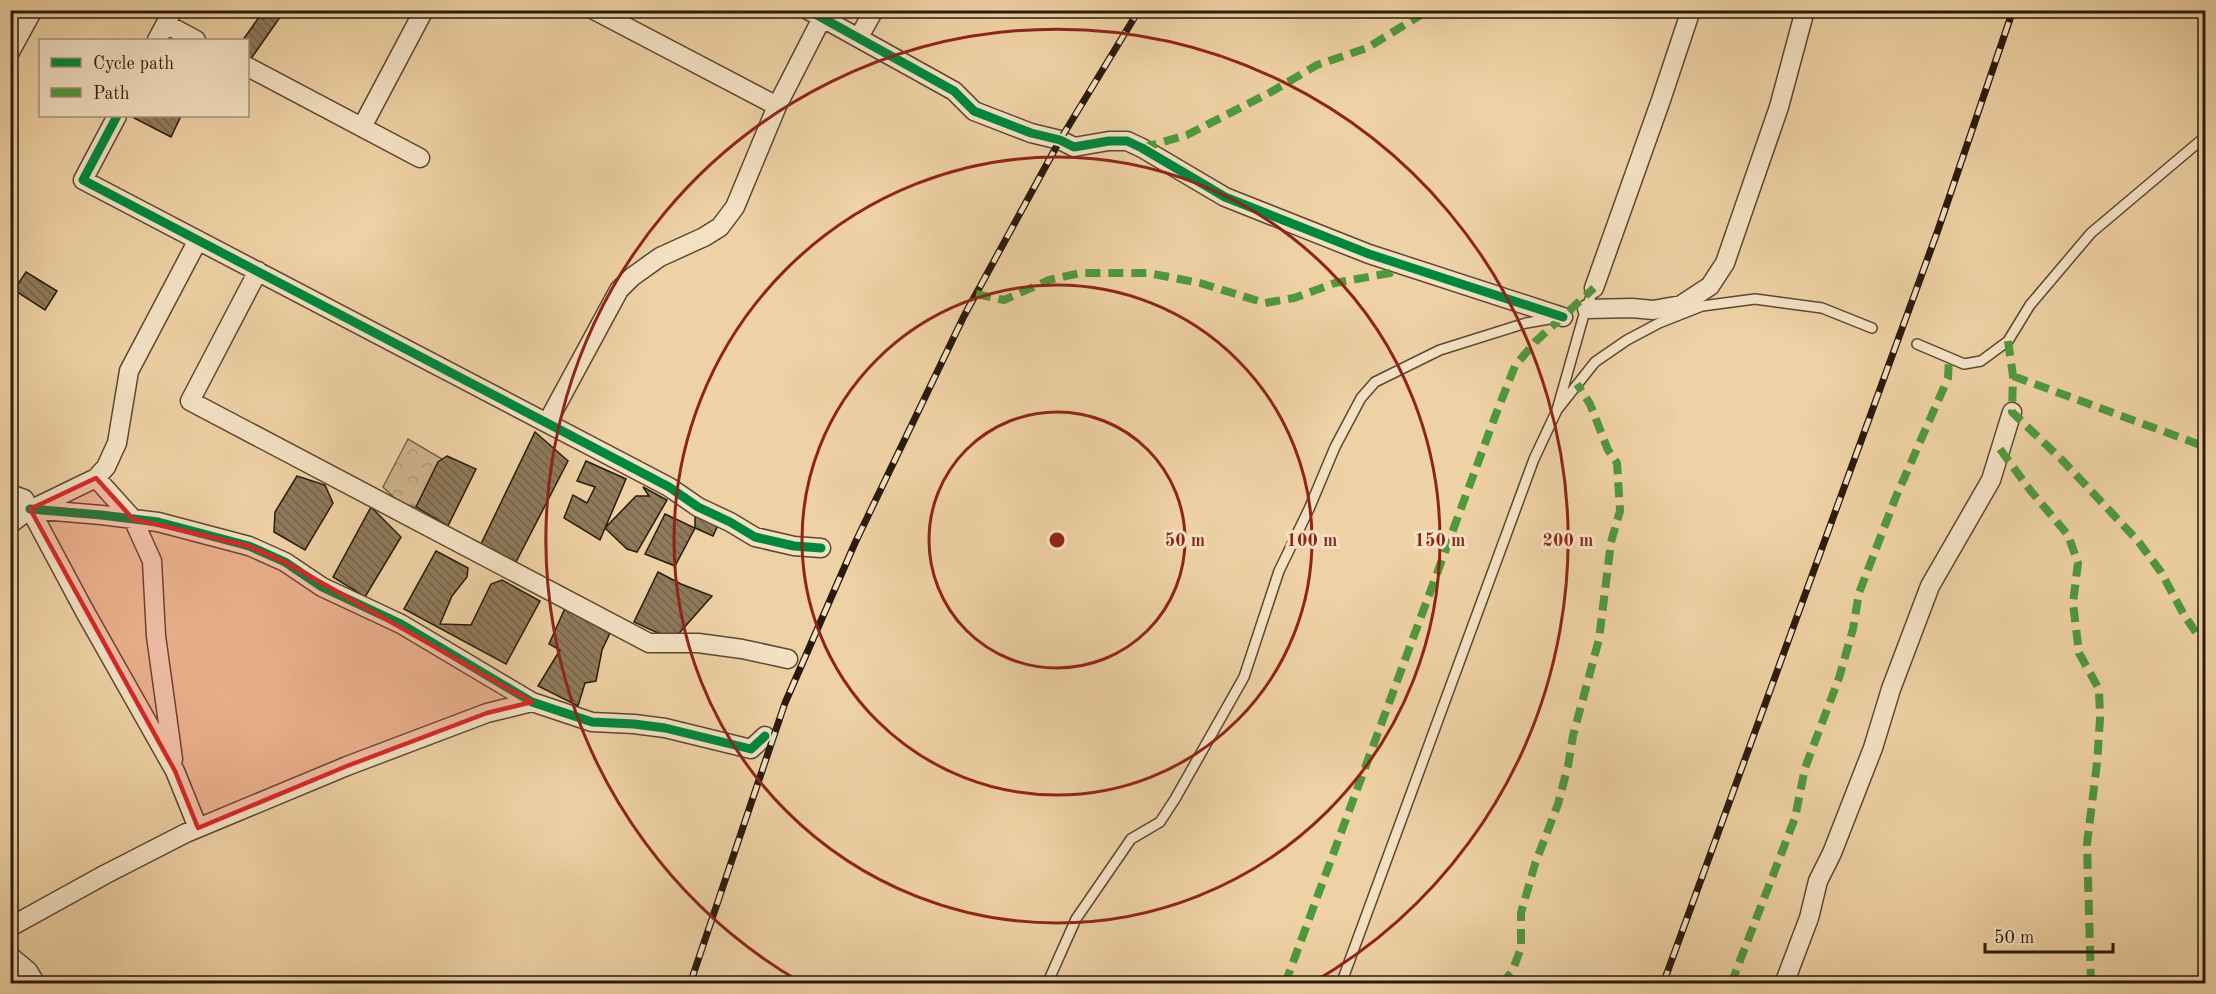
<svg xmlns="http://www.w3.org/2000/svg" width="2216" height="994" viewBox="0 0 2216 994" font-family="'Old Standard TT',serif">
  <style>
    .forest { fill: url(#forest-crowns); stroke: #7b664b; stroke-width: 1.5 }
    .building { fill: url(#building-back-hatch); stroke: #291b0c; stroke-width: 1.5 }
    .lines { fill: none; stroke-linecap: round; stroke-linejoin: round }
    .service-casing { stroke: #5a4832; stroke-width: 12 }
    .minor-casing { stroke: #5a4832; stroke-width: 21 }
    .service { stroke: #f4e1c4; stroke-width: 9 }
    .minor { stroke: #f4e1c4; stroke-width: 18 }
    .rail-casing { stroke: #291b0c; stroke-width: 7 }
    .rail { stroke: #f4e1c4; stroke-width: 4.5; stroke-dasharray: 14; stroke-linecap: butt }
    .quiet { stroke: #4f993b; stroke-width: 8; stroke-dasharray: 15 8; stroke-linecap: butt }
    .cycleway-casing { stroke: #f4e1c4; stroke-width: 13 }
    .cycleway { stroke: #00873e; stroke-width: 9 }
    .marked { fill: #d62828; fill-opacity: 0.2; stroke: #d62828; stroke-width: 4.5; stroke-linejoin: round }
    .ring { fill: none; stroke: #8f2418; stroke-width: 3 }
    .centre { fill: #8f2418; stroke: #f4e1c4; stroke-width: 3 }
    .ring-label { font-size: 18px; text-anchor: middle; font-weight: bold; fill: #8f2418; stroke: #f4e1c4; stroke-width: 6; stroke-linejoin: round; paint-order: stroke }
  </style>
  <defs>
    <pattern id="forest-crowns" width="20" height="18" patternUnits="userSpaceOnUse" patternTransform="scale(1.5)"><rect width="20" height="18" fill="#cdb28a"/><path d="M2 6a3 3 0 1 1 6 0M12 15a3 3 0 1 1 6 0" fill="none" stroke="#b09876"/></pattern>
    <pattern id="building-back-hatch" width="6" height="6" patternUnits="userSpaceOnUse" patternTransform="scale(1.5)"><rect width="6" height="6" fill="#8f7a5b"/><path d="M-1 5l2 2M0 0l6 6M5-1l2 2" fill="none" stroke="#75634a"/></pattern>
  </defs>
  <rect width="100%" height="100%" fill="#eed1a4"/>
  <filter id="stains"><feTurbulence type="fractalNoise" baseFrequency=".00333" numOctaves="4"/><feColorMatrix values="0 0 0 0 .2 0 0 0 0 .09 0 0 0 0 .02 0 0 0 .5 -.17"/></filter>
  <radialGradient id="worn" r=".72"><stop offset=".6" stop-color="#630" stop-opacity="0"/><stop offset="1" stop-color="#630" stop-opacity=".3"/></radialGradient>
  <path class="forest" d="M408,439L442,459L416,507L401,504L383,487Z"/>
  <path class="building" d="M264,10H285L248,63V40H243Z
    M135,116H181L171,137L134,118Z
    M26,272L57,291L45,310L14,290Z
    M535,432L568,461L516,562L481,544Z
    M447,456L476,469L448,526L416,507L438,462Z
    M586,461L626,479L600,540L564,518L573,495L587,503L595,487L577,481Z
    M297,476L325,485L333,503L305,550L274,532L275,512Z
    M643,487L667,500L637,552L627,549L605,528L636,496H649Z
    M371,507L401,537L365,597L333,577Z
    M665,514L695,528L675,566L645,554Z
    M695,514L718,525L713,536L695,528Z
    M436,551L468,568L467,577L452,596L440,624L471,625L491,584L502,580L540,601L506,664L404,609Z
    M658,572L681,584L712,596L673,640L634,622Z
    M566,606L610,633L602,650L596,681L585,683L578,706L538,686L560,650L549,644Z"/>
  <g class="lines">
    <g class="service-casing">
      <path id="service" d="M1594,288L1583,318L1557,410L1595,362L1627,340L1659,323L1702,306L1755,299L1822,308L1872,328
        M1917,344L1964,364L1981,361L2008,341L2030,305L2091,233L2206,136
        M1047,984L1076,919L1131,839L1160,822L1175,799L1244,677L1279,571L1309,509L1335,447L1361,398L1375,382L1440,350L1526,323L1555,318
        M1341,984L1534,459L1557,410"/>
    </g>
    <g class="minor-casing">
      <path id="minor" d="M594,10L777,106
        M808,10L954,91L974,111L1031,133L1060,140L1074,147L1109,141H1127L1142,148L1225,197L1369,254L1563,317
        M166,24L196,40
        M859,37L874,10
        M157,40L173,10
        M10,52L33,10
        M248,67L420,158
        M117,116L83,180L669,487L698,507L730,522L755,537L794,546L821,548
        M362,127L424,10
        M258,271L190,401L649,643H698L742,649L788,659
        M1594,288L1661,100L1691,10
        M1587,309L1632,308L1653,310L1681,305L1710,286L1725,263L1779,107L1805,10
        M547,423L619,290L632,277L660,257L704,237L720,227L735,207L777,106L822,18
        M96,478L133,519L152,561L156,636L173,759
        M10,494L24,499L30,509L10,524
        M30,509L101,515L158,522L249,546L285,562L322,587L401,624L532,702L592,722L634,724L665,728L751,749L765,736
        M30,509L84,610L175,771L198,828
        M32,509L96,478L106,467L117,443L129,371L198,240
        M10,927L106,874L186,833L347,766L487,713L532,702
        M10,956L28,971L36,984
        M1784,984L1809,918L1818,881L1832,853L1873,748L1891,689L1930,586L1991,480L2012,412"/>
    </g>
    <use href="#service" class="service"/>
    <use href="#minor" class="minor"/>
    <g class="rail-casing">
      <path id="rail" d="M690,984L785,703L855,543L964,316L1060,140L1139,10
        M1663,984L1938,230L2013,10"/>
    </g>
    <use href="#rail" class="rail"/>
    <path class="quiet" d="M1142,148L1187,135L1271,92L1317,65L1367,48L1429,10
      M976,294L1004,300L1049,280L1080,273H1148L1200,283L1265,303L1294,298L1335,283L1390,273L1398,263
      M2008,341L2013,376L2012,412L2064,462L2138,541L2161,572L2184,615L2206,647
      M2013,376L2206,447
      M2000,449L2030,490L2068,535L2078,563L2073,603L2079,653L2099,689L2100,719L2097,763L2087,844L2091,984
      M1285,984L1496,414L1515,366L1535,342L1594,288
      M1501,984L1512,972L1521,948V913L1535,864L1558,804L1568,766L1573,736L1599,639L1611,542L1620,511L1617,463L1608,450L1590,404L1577,384
      M1731,984L1795,818L1805,768L1839,678L1853,629L1859,593L1895,499L1948,378L1949,358"/>
    <g class="cycleway-casing">
      <path id="cycleway" d="M808,10L954,91L974,111L1031,133L1060,140L1074,147L1109,141H1127L1142,148L1225,197L1369,254L1563,317
        M117,116L83,180L669,487L698,507L730,522L755,537L794,546L821,548
        M30,509L101,515L158,522L249,546L285,562L322,587L401,624L532,702L592,722L634,724L665,728L751,749L765,736"/>
    </g>
    <use href="#cycleway" class="cycleway"/>
  </g>
  <path class="marked" d="M96,478L133,519L249,546L285,562L532,702L487,713L347,766L198,828L175,771L30,509Z"/>
  <g class="ring">
    <circle cx="1057" cy="540" r="128"/>
    <circle cx="1057" cy="540" r="255"/>
    <circle cx="1057" cy="540" r="383"/>
    <path d="M802 983A511 511 0 1 1 1312 983"/>
  </g>
  <circle cx="1057" cy="540" r="9" class="centre"/>
  <g class="ring-label">
    <text x="1185" y="546">50 m</text>
    <text x="1312" y="546">100 m</text>
    <text x="1440" y="546">150 m</text>
    <text x="1568" y="546">200 m</text>
  </g>
  <rect width="2216" height="994" fill="none" stroke="#eed1a4" stroke-width="36"/>
  <rect x="12" y="12" width="2192" height="970" fill="none" stroke="#291b0c" stroke-width="3"/>
  <rect x="18" y="18" width="2180" height="958" fill="none" stroke="#291b0c" stroke-width="1.5"/>
  <rect x="39" y="39" width="210" height="78" fill="#f4e1c4" stroke="#a3927a" stroke-width="1.5"/>
  <rect x="51" y="58" width="30" height="9" fill="#00873e" stroke="#a3927a" stroke-width="1.5"/>
  <text x="93" y="69" font-size="18" fill="#291b0c">Cycle path</text>
  <rect x="51" y="88" width="30" height="9" fill="#4f993b" stroke="#a3927a" stroke-width="1.5"/>
  <text x="93" y="99" font-size="18" fill="#291b0c">Path</text>
  <path d="M1985 943v9h128v-9" fill="none" stroke="#291b0c" stroke-width="3"/>
  <text x="1994" y="943" font-size="18" fill="#291b0c" stroke="#f4e1c4" stroke-width="4.5" paint-order="stroke">50 m</text>
  <rect width="100%" height="100%" filter="url(#stains)"/>
  <rect width="100%" height="100%" fill="url(#worn)"/>
</svg>
